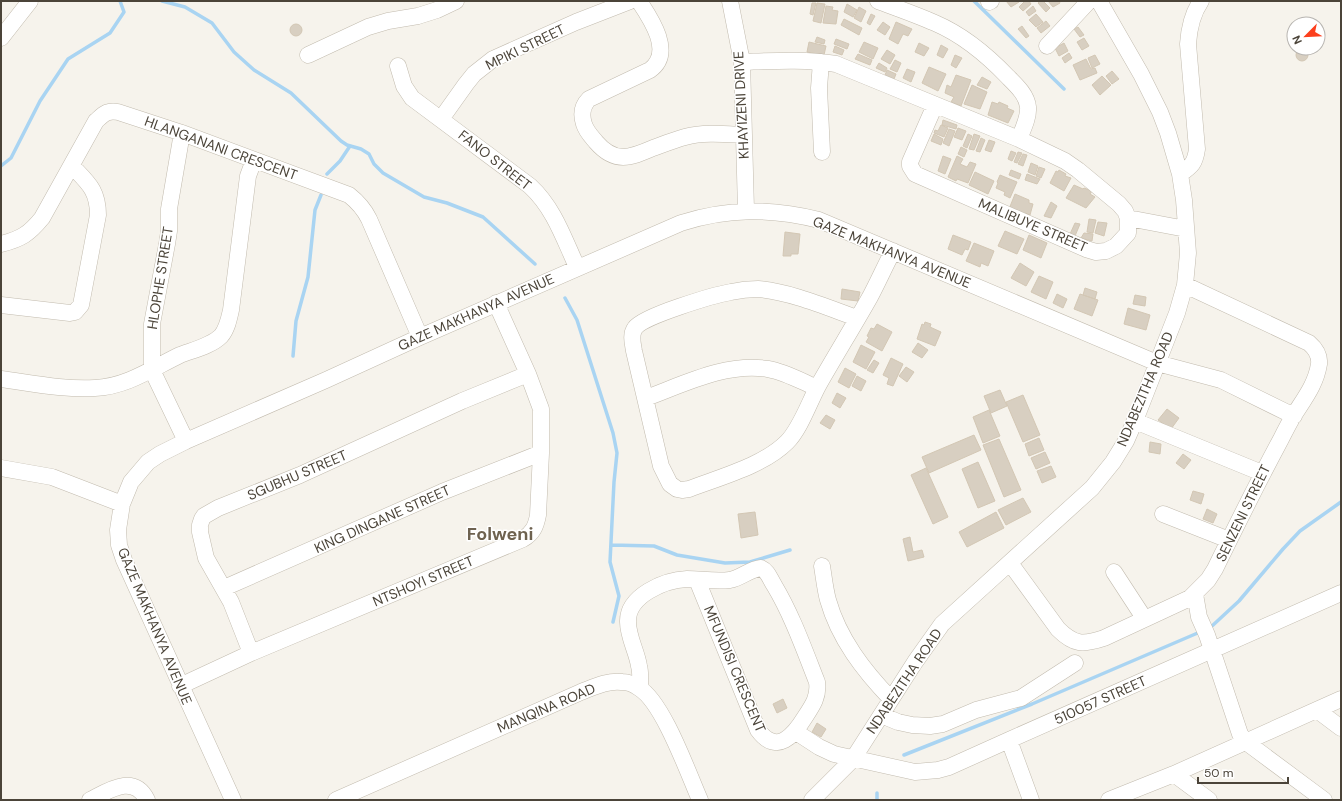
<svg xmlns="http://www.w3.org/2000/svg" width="1342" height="801" viewBox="0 0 1342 801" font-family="'DM Sans',sans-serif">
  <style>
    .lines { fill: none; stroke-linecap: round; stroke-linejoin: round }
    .stream { stroke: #a9d4f2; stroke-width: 3.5 }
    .building { fill: #d8cfc1; stroke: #d3c7b4 }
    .minor-casing { stroke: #c2bbae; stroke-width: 17 }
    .minor { stroke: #fff; stroke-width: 16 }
    .labels { text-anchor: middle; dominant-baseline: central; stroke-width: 3; stroke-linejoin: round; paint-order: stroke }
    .street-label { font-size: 14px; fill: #4b4439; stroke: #fff }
    .district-label { font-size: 18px; font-weight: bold; fill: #6e6250; stroke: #fff }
  </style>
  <rect width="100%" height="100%" fill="#f6f3ec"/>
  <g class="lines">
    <path class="stream" d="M162,1L185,7L212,23L234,52L254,70L291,93L341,141L347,145L361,149L369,154L374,164L383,173L424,197L447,203L483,217L535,264
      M974,1L1064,89
      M1,166L11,158L40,101L68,59L110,33L124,12L120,1
      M327,174L340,161L350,146
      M565,298L577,320L613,433L617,453L614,482L610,562L619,596L613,622
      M293,356L296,321L308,277L315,210L321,195
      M611,545L654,546L677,555L725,563L750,562L790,550
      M1212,626L1239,601L1283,549L1300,531L1341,502
      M904,755L1032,704L1200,632
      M877,793V800"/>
  </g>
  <path class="building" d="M1006,1H1018L1019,2L1011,7Z
    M1025,1H1029L1031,4L1023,11L1019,7Z
    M1040,1H1043L1050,8L1046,12L1038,3Z
    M1048,1H1059L1060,3L1053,7Z
    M812,3H816L813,15L810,14Z
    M817,3L825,4L821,23L813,21Z
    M847,4L857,10L853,17L844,12Z
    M826,6L833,7L832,10L838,11L836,24L823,23Z
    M1033,6L1036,11L1029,16L1026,12Z
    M859,7L866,11L861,22L854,18Z
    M871,14L875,16L870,25L867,23Z
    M1036,14L1043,22L1036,27L1029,20Z
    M844,19L862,28L859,35L841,25Z
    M1046,21L1050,26L1041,33L1037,28Z
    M883,22L890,27L885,35L877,30Z
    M896,22L912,29L908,36L903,34L898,44L889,39Z
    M290 30a6 6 0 1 1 12 0a6 6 0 1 1-12 0Z
    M1022,26L1029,36L1026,38L1018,29Z
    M1078,27L1084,35L1080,37L1074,29Z
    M817,37L825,40L824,44L815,42Z
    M1084,38L1089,46L1082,50L1077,42Z
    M836,39L849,44L847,49L834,44Z
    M809,42L826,46L824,55L807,52Z
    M864,42L878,48L873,59L859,52Z
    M919,43L929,48L924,56L915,52Z
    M1064,43L1068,51L1059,56L1055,48Z
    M941,45L948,49L943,58L937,55Z
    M835,46L844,50L842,55L833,52Z
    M1296 55a6 6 0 1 1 12 0a6 6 0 1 1-12 0Z
    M887,50L895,55L890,64L881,59Z
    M1069,53L1072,58L1065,63L1062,58Z
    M858,54L872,60L870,65L855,59Z
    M955,55L962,58L956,68L951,65Z
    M1095,55L1100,64L1092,68L1088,58Z
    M1086,59L1091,69L1095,68L1097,73L1080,80L1073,65Z
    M895,60L901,63L897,72L890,69Z
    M879,63L887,68L885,72L876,68Z
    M929,67L946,74L938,91L922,83Z
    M907,69L915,72L911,82L903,78Z
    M887,70L896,74L894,79L885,75Z
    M1112,71L1119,79L1112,84L1106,76Z
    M956,75L971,80L961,106L951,102L954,97L945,93L947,85L951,87Z
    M1102,76L1111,85L1100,95L1092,85Z
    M982,77L991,82L987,89L977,85Z
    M972,85L987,92L980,109L964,104Z
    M992,102L998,104L999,102L1008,106L1007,108L1014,111L1008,123L988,115Z
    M943,120L957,125L956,129L942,125Z
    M941,125L948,128L944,137L934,133L935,130L938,131Z
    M958,128L966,131L962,140L954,137Z
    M949,129L955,131L949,146L943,143Z
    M934,134L943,139L941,145L931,141Z
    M968,134L972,136L967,148L963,146Z
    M974,134L980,136L974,150L969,149Z
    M981,138L985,140L980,152L976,151Z
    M989,140L995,142L991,152L985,150Z
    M961,147L967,150L964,157L958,154Z
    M1011,151L1016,153L1012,161L1008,159Z
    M1018,152L1022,153L1017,163L1014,162Z
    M1023,154L1027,155L1023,166L1018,164Z
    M943,156L951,159L945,174L938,171Z
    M957,156L963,159L960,164L967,167L970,162L976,164L968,183L957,179L956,181L948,177Z
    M1031,163L1038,166L1035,175L1028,172Z
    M1039,167L1045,169L1041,178L1036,176Z
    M1011,170L1021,174L1019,179L1009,175Z
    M1059,170L1066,174L1065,176L1071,178L1064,191L1050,183L1056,171L1058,172Z
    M975,172L994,181L988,194L969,185Z
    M1027,174L1040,179L1037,184L1025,180Z
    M1000,175L1017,182L1010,198L1004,195L1005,192L996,188L998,183L997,182Z
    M1074,185L1083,189L1084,188L1092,191L1090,194L1095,197L1086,208L1066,198Z
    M1015,194L1029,200V203L1033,204L1030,215L1025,213L1024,216L1009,209Z
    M1051,202L1057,206L1051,218L1044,216Z
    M1089,219L1096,220L1093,233L1087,232Z
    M1098,222L1107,223L1104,236L1095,233Z
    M1075,223L1080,224L1075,236L1070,234Z
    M1005,231L1024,239L1017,254L998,246Z
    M785,232L800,234L798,254H791V256H783Z
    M1084,233L1093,234L1092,241L1081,238Z
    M953,235L971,242L968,250L965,249L962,255L948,249Z
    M1029,235L1047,243L1041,258L1023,250Z
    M974,243L994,251L988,266L981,263L980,267L966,261Z
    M1020,263L1034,272L1026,286L1011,278Z
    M1039,276L1053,282L1046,299L1031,292Z
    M1085,288L1097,292L1095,299L1083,295Z
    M842,289L860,292L858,301L841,299Z
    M1057,294L1067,299L1063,308L1053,303Z
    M1080,294L1098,300L1092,316L1074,309Z
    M1135,295L1146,297L1145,306L1133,304Z
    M1128,308L1150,315L1146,330L1124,324Z
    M925,322L931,324L930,327L941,332L935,346L917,339L922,324L924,325Z
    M877,324L892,332L882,351L866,342L869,337L867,336L871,328L874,329Z
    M918,343L928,350L922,358L912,352Z
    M861,345L875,352L866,369L853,362Z
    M891,358L903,364L893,386L887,384L889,378L883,375Z
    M874,360L879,363L873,373L867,370Z
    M906,367L914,372L907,382L899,376Z
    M845,368L856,374L849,388L838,382Z
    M857,376L866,381L861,391L852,386Z
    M1000,390L1007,406L991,413L984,396Z
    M837,393L846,398L840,408L832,403Z
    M1023,395L1040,435L1023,442L1006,402Z
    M1167,409L1179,418L1171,429L1158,420Z
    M989,410L1000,436L983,443L973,417Z
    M826,415L835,420L830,429L820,423Z
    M974,435L981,450L929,473L922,457Z
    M1039,438L1044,450L1029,456L1025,444Z
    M999,439L1021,490L1004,497L983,445Z
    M1150,442L1161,444L1160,454L1149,452Z
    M1045,452L1050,463L1036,469L1031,458Z
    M1183,454L1191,460L1184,469L1176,463Z
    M978,462L995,501L978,508L962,469Z
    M1051,466L1056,477L1042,483L1037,471Z
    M926,468L948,517L933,524L911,475Z
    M1193,491L1204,494L1201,504L1190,500Z
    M1023,498L1031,512L1006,525L998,510Z
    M1207,509L1217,514L1213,523L1203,519Z
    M755,512L758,535L741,538L738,514Z
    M996,512L1004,528L967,547L959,532Z
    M910,537L913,552L922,550L924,557L908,561L903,539Z
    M783,699L787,708L777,713L773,704Z
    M817,723L826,729L821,737L812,732Z"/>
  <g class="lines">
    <g class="minor-casing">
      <path id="minor" d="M639,1C651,19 674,53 650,70L589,99C582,106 581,115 584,124C586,131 591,136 596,142C615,164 630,158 653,148C664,144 674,140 685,137C704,132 724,134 743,135
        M730,1L742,62L746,210
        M878,1C897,8 917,15 935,23C963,35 987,55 1008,77C1016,85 1027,95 1028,107C1029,117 1023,129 1019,139
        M989,2L991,1
        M1,38L30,1
        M1047,46L1089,1
        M308,55L368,27L388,21L418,16L437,10L456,1
        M742,62C773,61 805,59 836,64L1019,139L1065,161L1078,170L1119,204L1125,211L1128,218V233L1116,246L1106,251L1096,252L1086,249L915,174L910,166V162L935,105
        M821,62L819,88L822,152
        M398,66L404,86L412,98L530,186C554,208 564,239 577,267
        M441,119L466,84L474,74L493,59L576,22L630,1
        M182,133L169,209V231L167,244L152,324V370L186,441
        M1180,174C1192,166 1195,163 1197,149L1188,44C1189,29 1192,14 1201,1
        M1128,218L1186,229
        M1,244C21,239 29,234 42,218L96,121C104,114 107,110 118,112L182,133L349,195C358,202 364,209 369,219L420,337
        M1,305L70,313L75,312L81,305L98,215C98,190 88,183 72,166
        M857,318C826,307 791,292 758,289C749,289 740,290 731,292C714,295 643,316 635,328C630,335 633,344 634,351L661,466L670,484L677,489L682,490L689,489C720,477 763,466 787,442C800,429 809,403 818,386C835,356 853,327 870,297C878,282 885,266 893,251
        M1,379C31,383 65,390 95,388C126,387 153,368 180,355C193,350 211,346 221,336C227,329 229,319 231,310L248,176L254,160
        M646,398C684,384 727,362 768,369C785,372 801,381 817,388
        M1135,421L1262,473
        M1,468L52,477L122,504
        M1163,514L1229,540
        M1010,563L1058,629C1074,645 1083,645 1104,638L1190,598L1208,580L1215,569C1236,526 1258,482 1281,439C1285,431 1289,423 1294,415C1304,399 1316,384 1319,364C1320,355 1316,349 1309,343L1185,285
        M822,566C824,578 825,589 828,600C839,639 864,671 891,699
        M1114,572L1144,618
        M224,588L442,492L541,453
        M1195,594L1199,617L1207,635L1240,734L1246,742L1324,800
        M251,653L231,602L206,558L200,532V525L202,519L204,516L218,508L300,475L462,401L528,374
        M180,686L251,653L523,539C533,533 536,526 538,515L541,453V409L528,374L496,303
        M640,688C640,681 641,673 639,666C637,652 628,637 628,622C627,596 664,580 687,579C701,579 715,582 730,580C741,578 750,569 761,568C768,571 770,579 774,585C792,615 804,649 817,682C819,696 813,705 805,717C794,735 777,756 758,730L697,580
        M1317,710L1341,728
        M881,715L898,722L912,725L930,726L943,724L976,710L1021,698L1075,663
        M796,732L819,747L834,754L915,772L938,770L949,767L1009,740L1341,593
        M1009,740L1031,800
        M1174,774L1209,800
        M90,800C108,791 134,773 147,800
        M233,800L124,560L119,545L118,530L122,504L131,482L148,462L160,454L186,441L326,380L420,337L681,223C728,208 771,208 819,220L1157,363L1221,380L1294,416
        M336,800L581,692C594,687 608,680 622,682C628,682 635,685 639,688C663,702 688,773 700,800
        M812,800L853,759L915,662L942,624L1092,488L1113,462L1126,441L1136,418L1177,313L1185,285L1188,253L1184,200L1180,174L1168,133L1160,112L1141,74L1099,1
        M1109,800L1174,774L1341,699"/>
    </g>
    <use href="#minor" class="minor"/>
  </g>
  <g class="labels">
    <g class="street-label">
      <text transform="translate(525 47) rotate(-26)">MPIKI STREET</text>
      <text transform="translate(741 105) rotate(-93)">KHAYIZENI DRIVE</text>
      <text transform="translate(221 148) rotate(20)">HLANGANANI CRESCENT</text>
      <text transform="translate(495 160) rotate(38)">FANO STREET</text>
      <text transform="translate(1033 225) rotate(23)">MALIBUYE STREET</text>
      <text transform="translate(892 252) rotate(22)">GAZE MAKHANYA AVENUE</text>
      <text transform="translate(160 278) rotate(-81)">HLOPHE STREET</text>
      <text transform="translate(476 312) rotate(-24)">GAZE MAKHANYA AVENUE</text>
      <text transform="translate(1145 389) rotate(-67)">NDABEZITHA ROAD</text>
      <text transform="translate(297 475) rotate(-23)">SGUBHU STREET</text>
      <text transform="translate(1243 513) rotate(-64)">SENZENI STREET</text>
      <text transform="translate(382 519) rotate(-24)">KING DINGANE STREET</text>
      <text transform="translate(423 581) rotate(-23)">NTSHOYI STREET</text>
      <text transform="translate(155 626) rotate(67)">GAZE MAKHANYA AVENUE</text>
      <text transform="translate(735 669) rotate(67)">MFUNDISI CRESCENT</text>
      <text transform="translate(904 681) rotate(-56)">NDABEZITHA ROAD</text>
      <text transform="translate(1100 700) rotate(-24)">510057 STREET</text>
      <text transform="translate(546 708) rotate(-23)">MANQINA ROAD</text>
    </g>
    <g class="district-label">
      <text x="500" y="534">Folweni</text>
    </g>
  </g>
  <rect width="1342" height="801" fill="none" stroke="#4b4439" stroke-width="4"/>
  <g transform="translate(1306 36) rotate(246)"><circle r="19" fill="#ffffff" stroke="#b7b4b0"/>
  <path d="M0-3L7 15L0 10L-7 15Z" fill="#fc3f1d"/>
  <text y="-6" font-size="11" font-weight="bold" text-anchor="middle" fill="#4b4439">N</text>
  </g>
  <path d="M1198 777v6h90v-6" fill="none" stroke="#4b4439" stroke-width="2"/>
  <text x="1204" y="777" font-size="12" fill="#4b4439" stroke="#ffffff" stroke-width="3" paint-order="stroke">50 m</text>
</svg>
